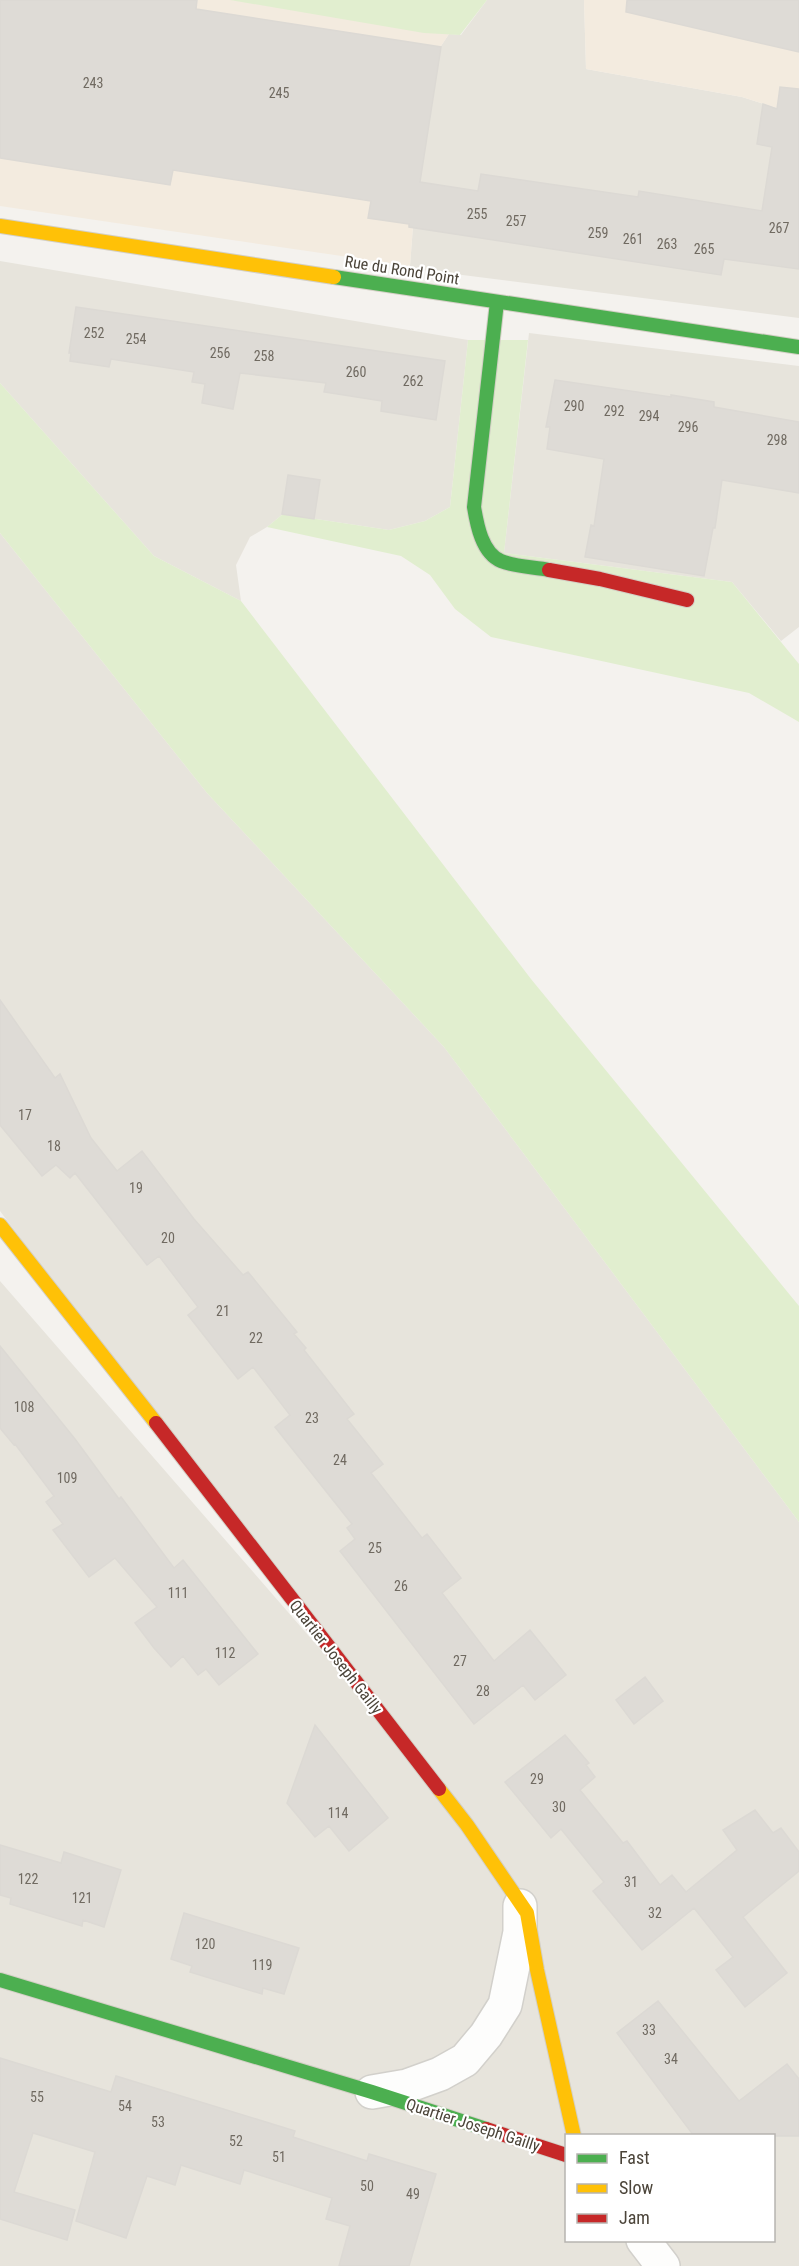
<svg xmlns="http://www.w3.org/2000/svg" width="799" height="2266" viewBox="0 0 799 2266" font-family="'Roboto Condensed',sans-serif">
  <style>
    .residential { fill: #e7e4dc; fill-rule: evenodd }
    .commercial { fill: #f3ebdf }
    .green { fill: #e1eecf }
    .building { fill: #dedbd6; stroke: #dcd9d4; stroke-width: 1.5 }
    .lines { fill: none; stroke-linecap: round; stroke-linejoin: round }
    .street-casing { stroke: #d2d0cb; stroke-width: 36 }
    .fast-casing { stroke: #d3cfc5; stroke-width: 16 }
    .slow-casing { stroke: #d3cfc5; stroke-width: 16 }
    .jam-casing { stroke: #d3cfc5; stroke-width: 16 }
    .street { stroke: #fdfdfc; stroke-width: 33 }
    .fast { stroke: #4caf50; stroke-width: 14 }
    .slow { stroke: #ffc107; stroke-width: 14 }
    .jam { stroke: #c62828; stroke-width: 14 }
    .labels { text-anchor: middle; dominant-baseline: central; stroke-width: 4.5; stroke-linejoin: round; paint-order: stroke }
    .number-label { font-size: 14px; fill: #706a61 }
    .street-label { font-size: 16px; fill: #4b4439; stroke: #fff }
  </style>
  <rect width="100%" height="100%" fill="#f4f2ee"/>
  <path class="residential" d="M487,0H584L586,69L742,97L799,115V318L423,270L410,266L413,226L441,46L449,34L461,35Z
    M0,261L468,340L450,507L425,521L389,530L283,514L267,527L250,537L236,565L241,601L154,556L0,383Z
    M529,333L799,366V627L781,641L732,582L504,553Z
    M0,533L207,793L444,1047L799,1522V2266H0V1281L394,1734L0,1211ZM566,2136H774V2240H566Z"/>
  <path class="commercial" d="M0,0H232L449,34L441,46L413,226L410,266L0,206Z
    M584,0H799V115L742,97L586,69Z"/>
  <path class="green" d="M230,0H487L460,35L424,33Z
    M468,340H528L504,553L732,582L799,664V722L749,693L491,637L455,609L430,575L401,556L267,527L283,514L389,530L425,521L450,507Z
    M0,383L154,556L241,601L531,979L799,1306V1522L444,1047L207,793L0,533Z"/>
  <path class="building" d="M0,0H197L196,9L441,47L420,182L478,191L481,174L638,197L639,191L762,211L772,147L757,144L763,104L777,109L780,87L799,89V269L724,259L721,275L409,227V224L368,218L371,201L173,170L170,185L0,158Z
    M627,0H799V52L626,12Z
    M76,307L445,361L436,420L381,411L382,401L324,392L326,383L240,373L233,409L202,403L205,384L192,382L194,372L111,359L109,367L70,361L71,353H69Z
    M555,380L671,397V395L714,402V407L799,422V493L722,480L715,528H713L704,576L585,557L591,525L594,526L604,459L547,449L550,427H546Z
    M288,475L320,480L314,519L282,514Z
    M0,1000L55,1078L60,1074L91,1138L117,1171L142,1151L194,1219L243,1275L248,1272L297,1332L294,1334L306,1348L304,1350L354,1414L347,1419L383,1464L371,1473L422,1538L427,1534L461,1578L442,1593L494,1661L530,1630L566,1675L535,1700L523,1685L474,1724L340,1551L355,1539L347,1528L352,1524L275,1427L290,1415L253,1367L238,1379L188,1315L198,1307L159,1256L147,1265L75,1173L70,1178L56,1165L42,1176L0,1125Z
    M0,1346L75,1439L119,1499L121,1497L174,1568L183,1560L258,1654L219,1685L206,1669L198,1675L183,1656L171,1667L154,1648L135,1623L157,1607L115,1558L89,1577L53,1530L63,1524L46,1502L54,1496L15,1444L14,1445L0,1428Z
    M645,1677L663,1701L634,1724L616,1700Z
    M315,1725L388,1818L349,1851L329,1826L315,1837L287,1803Z
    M565,1735L589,1763L586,1765L595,1777L580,1790L623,1843L627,1841L660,1885L672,1875L686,1892L737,1850L723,1830L755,1810L773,1833L781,1828L799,1852V1871L743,1917L787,1973L745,2007L716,1970L733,1957L694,1908L642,1950L593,1891L604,1882L561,1829L551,1838L505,1782Z
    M0,1845L61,1863L64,1852L121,1870L104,1927L83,1920L82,1926L10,1904L11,1898L0,1895Z
    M184,1913L299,1948L284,1994L263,1988L262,1994L190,1972L192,1966L171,1959Z
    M658,2001L739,2101L787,2064L799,2079V2136H694L617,2033Z
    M0,2058L111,2092L116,2076L295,2131L293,2137L367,2161L369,2154L436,2174L409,2266H339L350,2226L326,2219L332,2198L244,2170L240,2184L181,2165L175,2185L147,2176L126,2238L76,2221L95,2152L33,2133L14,2192L75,2210L67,2240L0,2219Z"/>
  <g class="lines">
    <g class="street-casing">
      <path id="street" d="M372,2092L407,2086L440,2074L465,2060L486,2035L505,2005L520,1932V1906
        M643,2240L663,2266"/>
    </g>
    <g class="fast-casing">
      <path id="fast" d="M334,277L799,347
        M497,302L474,507C477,525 482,553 501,561C515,567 535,567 549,570
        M0,1980L372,2092L486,2129"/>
    </g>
    <g class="slow-casing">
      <path id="slow" d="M0,226L334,277
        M0,1225L156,1423
        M439,1789L467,1825L527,1913L537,1970L574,2136"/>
    </g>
    <g class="jam-casing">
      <path id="jam" d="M549,570L600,579L687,600
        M156,1423L439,1789
        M486,2129L566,2155"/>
    </g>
    <use href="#street" class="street"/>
    <use href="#fast" class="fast"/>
    <use href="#slow" class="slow"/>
    <use href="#jam" class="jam"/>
  </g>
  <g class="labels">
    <g class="number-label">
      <text x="93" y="83">243</text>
      <text x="279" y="93">245</text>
      <text x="477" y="214">255</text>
      <text x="516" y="221">257</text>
      <text x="779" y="228">267</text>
      <text x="598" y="233">259</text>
      <text x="633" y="239">261</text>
      <text x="667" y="244">263</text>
      <text x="704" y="249">265</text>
      <text x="94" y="333">252</text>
      <text x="136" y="339">254</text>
      <text x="220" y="353">256</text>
      <text x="264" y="356">258</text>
      <text x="356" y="372">260</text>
      <text x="413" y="381">262</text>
      <text x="574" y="406">290</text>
      <text x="614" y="411">292</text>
      <text x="649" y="416">294</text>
      <text x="688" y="427">296</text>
      <text x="777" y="440">298</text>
      <text x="25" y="1115">17</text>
      <text x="54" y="1146">18</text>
      <text x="136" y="1188">19</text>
      <text x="168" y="1238">20</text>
      <text x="223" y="1311">21</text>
      <text x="256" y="1338">22</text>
      <text x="24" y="1407">108</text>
      <text x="312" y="1418">23</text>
      <text x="340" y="1460">24</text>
      <text x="67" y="1478">109</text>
      <text x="375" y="1548">25</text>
      <text x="401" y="1586">26</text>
      <text x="178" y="1593">111</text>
      <text x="225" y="1653">112</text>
      <text x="460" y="1661">27</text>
      <text x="483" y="1691">28</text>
      <text x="537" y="1779">29</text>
      <text x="559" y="1807">30</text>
      <text x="338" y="1813">114</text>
      <text x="28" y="1879">122</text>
      <text x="631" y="1882">31</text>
      <text x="82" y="1898">121</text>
      <text x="655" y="1913">32</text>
      <text x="205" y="1944">120</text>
      <text x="262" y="1965">119</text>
      <text x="649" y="2030">33</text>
      <text x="671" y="2059">34</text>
      <text x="37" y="2097">55</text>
      <text x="125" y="2106">54</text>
      <text x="158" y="2122">53</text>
      <text x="236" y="2141">52</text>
      <text x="279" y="2157">51</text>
      <text x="367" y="2186">50</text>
      <text x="413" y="2194">49</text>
    </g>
    <g class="street-label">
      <text transform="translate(402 270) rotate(9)">Rue du Rond Point</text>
      <text transform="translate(336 1657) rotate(52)">Quartier Joseph Gailly</text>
      <text transform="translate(473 2125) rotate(18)">Quartier Joseph Gailly</text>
    </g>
  </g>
  <rect x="565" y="2134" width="210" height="108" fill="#ffffff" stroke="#b7b4b0" stroke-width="1.5"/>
  <rect x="577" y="2154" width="30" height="9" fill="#4caf50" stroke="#b7b4b0" stroke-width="1.5"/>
  <text x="619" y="2164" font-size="18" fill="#4b4439">Fast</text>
  <rect x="577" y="2184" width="30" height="9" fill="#ffc107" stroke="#b7b4b0" stroke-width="1.5"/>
  <text x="619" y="2194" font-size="18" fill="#4b4439">Slow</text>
  <rect x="577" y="2214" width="30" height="9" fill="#c62828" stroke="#b7b4b0" stroke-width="1.5"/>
  <text x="619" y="2224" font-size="18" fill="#4b4439">Jam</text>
</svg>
